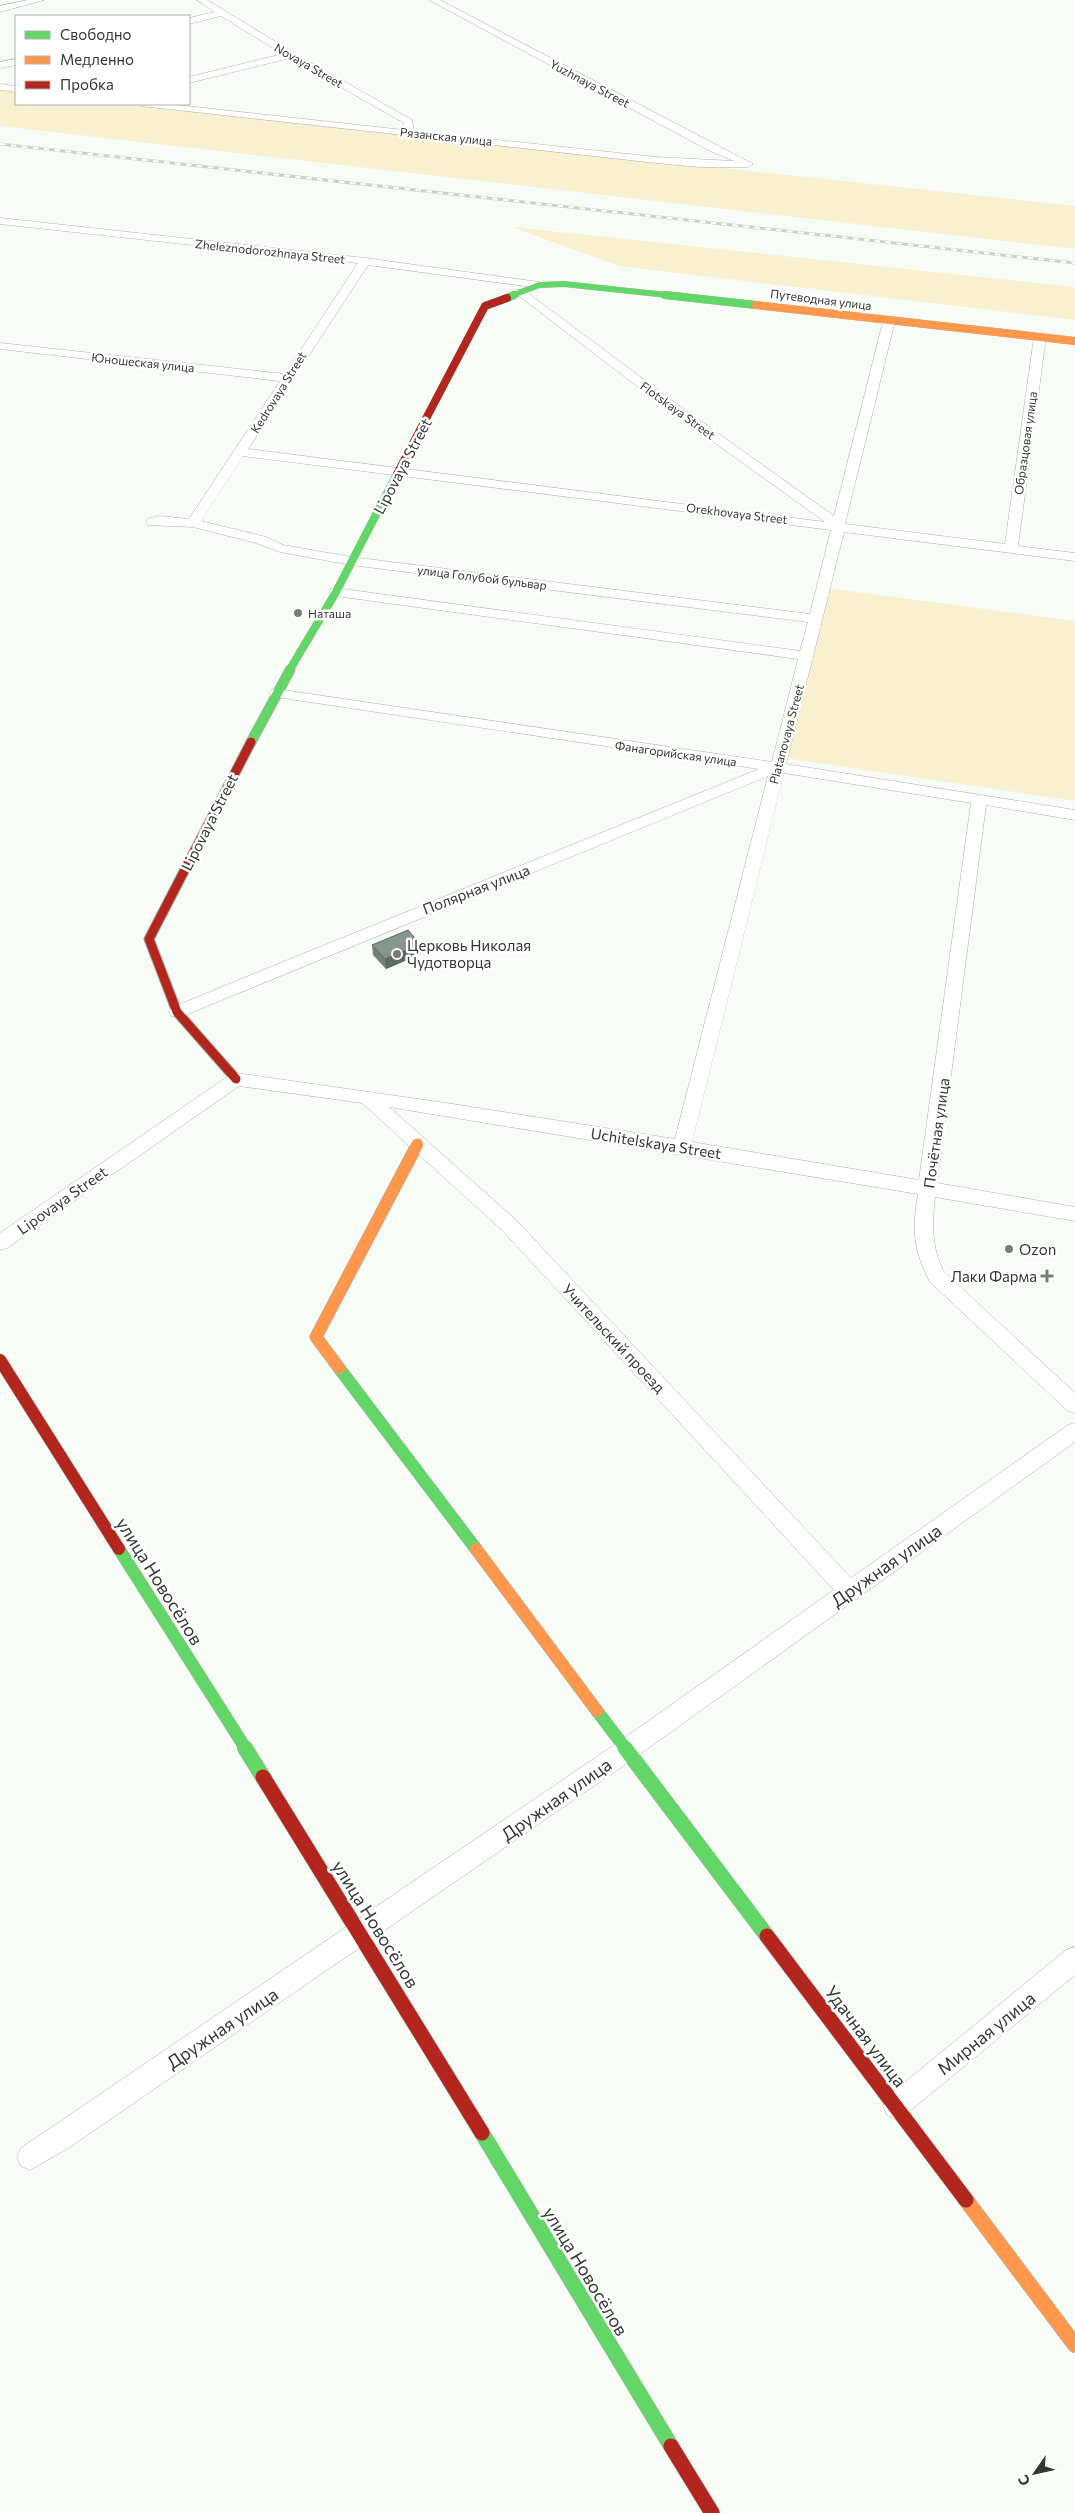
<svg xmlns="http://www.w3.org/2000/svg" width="1075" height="2513" viewBox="0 0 1075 2513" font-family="Commissioner,sans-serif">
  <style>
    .green { fill: #f8f0cf }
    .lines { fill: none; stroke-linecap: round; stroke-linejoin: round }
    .street-casing { stroke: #abb0aa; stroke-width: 1 }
    .fast-far4-casing { stroke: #abb0aa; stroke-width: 6 }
    .fast-far3-casing { stroke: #abb0aa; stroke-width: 8 }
    .fast-far2-casing { stroke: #abb0aa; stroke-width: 11 }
    .fast-far1-casing { stroke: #abb0aa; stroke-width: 13 }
    .fast-casing { stroke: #abb0aa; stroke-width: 16 }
    .slow-far3-casing { stroke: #abb0aa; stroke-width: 8 }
    .slow-far2-casing { stroke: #abb0aa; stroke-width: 11 }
    .slow-far1-casing { stroke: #abb0aa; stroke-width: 13 }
    .slow-casing { stroke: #abb0aa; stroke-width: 16 }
    .jam-far3-casing { stroke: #abb0aa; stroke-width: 8 }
    .jam-far2-casing { stroke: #abb0aa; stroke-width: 11 }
    .jam-far1-casing { stroke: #abb0aa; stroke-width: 13 }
    .jam-casing { stroke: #abb0aa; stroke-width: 16 }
    .street { fill: #fefffe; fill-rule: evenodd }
    .fast-far4 { stroke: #63d668; stroke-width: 5.5 }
    .fast-far3 { stroke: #63d668; stroke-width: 8 }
    .fast-far2 { stroke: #63d668; stroke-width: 9 }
    .fast-far1 { stroke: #63d668; stroke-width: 12 }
    .fast { stroke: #63d668; stroke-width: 15 }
    .slow-far3 { stroke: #ff974d; stroke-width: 8 }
    .slow-far2 { stroke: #ff974d; stroke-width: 9 }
    .slow-far1 { stroke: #ff974d; stroke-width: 12 }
    .slow { stroke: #ff974d; stroke-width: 15 }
    .jam-far3 { stroke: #b3261e; stroke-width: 8 }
    .jam-far2 { stroke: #b3261e; stroke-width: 9 }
    .jam-far1 { stroke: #b3261e; stroke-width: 12 }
    .jam { stroke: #b3261e; stroke-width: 15 }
    .rail-casing { stroke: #cdcfcd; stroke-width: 3 }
    .rail { stroke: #fff; stroke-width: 2; stroke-dasharray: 5.5; stroke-linecap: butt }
    .wall { fill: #72817a }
    .shaded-wall { fill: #5d6963 }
    .building { fill: #85968e; stroke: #5d6963 }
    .poi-dot { fill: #787d77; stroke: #fff; stroke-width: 2 }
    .labels { text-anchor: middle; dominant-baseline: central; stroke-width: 5; stroke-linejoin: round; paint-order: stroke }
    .far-street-label { font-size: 12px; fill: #333932; stroke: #fff }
    .far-poi-label { font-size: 12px; fill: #333932; stroke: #fff; text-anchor: start }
    .street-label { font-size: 15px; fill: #333932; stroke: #fff }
    .poi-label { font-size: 15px; fill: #333932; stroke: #fff; text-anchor: start }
    .near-street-label { font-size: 18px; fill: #333932; stroke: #fff }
  </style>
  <rect width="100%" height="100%" fill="#f7fcf6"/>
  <path class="green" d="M0,88L16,90V104H129L1075,206V249L0,126Z
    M512,227L1075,287V320L619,266Z
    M826,588L1075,621V801L785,758Z"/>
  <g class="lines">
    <g class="street-casing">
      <path id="street" d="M28,0H44L0,12V6Z
        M197,0H207L294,53L412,120L414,131L656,157L734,161L708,150L429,0H440L753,164L748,167H700L656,163L141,106L139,104H168L404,130V123L290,58L189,83V77L283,54L221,16L189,24V18L215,12Z
        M16,59V65L0,68V62Z
        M0,84L16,86V92L0,90Z
        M0,218L365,258L539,282L545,285L539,288L368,265L248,449L825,522L655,400L514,292L516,290H524L663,394L834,516L883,321L885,319H893L895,321L845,524L1005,544L1034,337L1036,335H1044L1046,337L1018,546L1075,553V561L844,532L786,764L1075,810V820L986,805L937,1183L1075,1207V1221L935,1197C932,1225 931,1246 944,1272L1075,1393V1413L1068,1411L930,1282C913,1249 912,1230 918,1194L389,1107L516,1220L851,1578L1068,1425L1075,1423V1442L636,1757L70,2147L30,2170L21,2166L17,2157L21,2148L620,1741L834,1590L502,1230L362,1103L239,1086L7,1248L0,1250V1233L230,1075L236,1073L446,1103L675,1139L768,776L183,1016H171L169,1012L171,1008L246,977L759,769L276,697L271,696L269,693L271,690L276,689L772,762L798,659L336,596L331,595L329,592L331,589L336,588L800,651L808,622L351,565L280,552L256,543L193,527L147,525L146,522L147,519L160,516L189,519L280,381L0,349V343L285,374L358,263L0,224ZM243,456L831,530L810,614L351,557L283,545L266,537L201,521ZM784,773L971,803L919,1180L692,1142Z
        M1075,1947V1975L905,2115L896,2119L887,2115L883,2106L887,2097L1066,1950Z"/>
    </g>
    <g class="fast-far4-casing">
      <path id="fast-far4" d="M511,296L539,285L564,284L676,296"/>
    </g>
    <g class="fast-far3-casing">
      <path id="fast-far3" d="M665,295L756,305
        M507,298L514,295
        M289,671L336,592L397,474"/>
    </g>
    <g class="fast-far2-casing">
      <path id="fast-far2" d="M251,742L290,670"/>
    </g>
    <g class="fast-far1-casing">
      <path id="fast-far1" d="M339,1368L476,1549
        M119,1549L246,1749
        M597,1711L626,1749"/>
    </g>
    <g class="fast-casing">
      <path id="fast" d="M245,1748L263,1777
        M625,1748L767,1936
        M482,2133L671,2446"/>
    </g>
    <g class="slow-far3-casing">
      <path id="slow-far3" d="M756,305L1075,341"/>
    </g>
    <g class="slow-far2-casing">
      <path id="slow-far2" d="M416,1147L418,1143"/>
    </g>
    <g class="slow-far1-casing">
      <path id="slow-far1" d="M339,1368L316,1337L417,1145
        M476,1549L597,1711"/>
    </g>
    <g class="slow-casing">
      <path id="slow" d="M966,2200L1075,2345"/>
    </g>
    <g class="jam-far3-casing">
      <path id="jam-far3" d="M397,474L485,306L507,298"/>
    </g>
    <g class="jam-far2-casing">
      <path id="jam-far2" d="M236,1079L177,1012L149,939L251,742"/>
    </g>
    <g class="jam-far1-casing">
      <path id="jam-far1" d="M0,1360L119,1549"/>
    </g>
    <g class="jam-casing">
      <path id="jam" d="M263,1777L482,2133
        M767,1936L966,2200
        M671,2446L712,2513"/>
    </g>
    <use href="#street" class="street"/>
    <use href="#fast-far4" class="fast-far4"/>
    <use href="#fast-far3" class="fast-far3"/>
    <use href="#fast-far2" class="fast-far2"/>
    <use href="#fast-far1" class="fast-far1"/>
    <use href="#fast" class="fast"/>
    <use href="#slow-far3" class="slow-far3"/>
    <use href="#slow-far2" class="slow-far2"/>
    <use href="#slow-far1" class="slow-far1"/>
    <use href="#slow" class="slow"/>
    <use href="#jam-far3" class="jam-far3"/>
    <use href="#jam-far2" class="jam-far2"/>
    <use href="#jam-far1" class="jam-far1"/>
    <use href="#jam" class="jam"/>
    <g class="rail-casing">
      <path id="rail" d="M0,144L1075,263"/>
    </g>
    <use href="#rail" class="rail"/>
  </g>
  <path class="wall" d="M372,945L421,954L386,969L373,955Z"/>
  <path class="shaded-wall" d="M420,944L421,954L386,969L385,959Z"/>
  <path class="building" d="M408,930L420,944L385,959L372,945Z"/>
  <g class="poi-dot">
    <circle cx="298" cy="613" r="5"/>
    <circle cx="397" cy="954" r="5"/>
    <circle cx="1009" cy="1249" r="5"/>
    <path d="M1044.5 1268.5h5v5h5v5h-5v5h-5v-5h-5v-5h5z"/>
  </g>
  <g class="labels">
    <g class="far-street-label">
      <text transform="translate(309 65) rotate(30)">Novaya Street</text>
      <text transform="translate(590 83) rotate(28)">Yuzhnaya Street</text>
      <text transform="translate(446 136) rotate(6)">Рязанская улица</text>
      <text transform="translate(270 251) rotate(6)">Zheleznodorozhnaya Street</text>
      <text transform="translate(821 299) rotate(7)">Путеводная улица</text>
      <text transform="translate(143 362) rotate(6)">Юношеская улица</text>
      <text transform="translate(278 392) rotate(-58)">Kedrovaya Street</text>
      <text transform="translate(678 410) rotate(36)">Flotskaya Street</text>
      <text transform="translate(1025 443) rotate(-82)">Образцовая улица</text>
      <text transform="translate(737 513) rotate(7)">Orekhovaya Street</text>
      <text transform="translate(482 577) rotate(7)">улица Голубой бульвар</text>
      <text transform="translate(786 734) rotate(-75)">Platanovaya Street</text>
      <text transform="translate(676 753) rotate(8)">Фанагорийская улица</text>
    </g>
    <g class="far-poi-label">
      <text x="308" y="613">Наташа</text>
    </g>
    <g class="street-label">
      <text transform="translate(402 466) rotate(-62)">Lipovaya Street</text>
      <text transform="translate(209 822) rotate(-63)">Lipovaya Street</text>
      <text transform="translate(476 889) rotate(-21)">Полярная улица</text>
      <text transform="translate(936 1133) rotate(-82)">Почётная улица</text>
      <text transform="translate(656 1143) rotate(9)">Uchitelskaya Street</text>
      <text transform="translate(62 1200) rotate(-35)">Lipovaya Street</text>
      <text transform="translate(614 1338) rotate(47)">Учительский проезд</text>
    </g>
    <g class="poi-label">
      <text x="407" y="945">Церковь Николая<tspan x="407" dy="17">Чудотворца</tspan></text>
      <text x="1019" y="1249">Ozon</text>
      <text x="1037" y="1276" text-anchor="end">Лаки Фарма</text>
    </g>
    <g class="near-street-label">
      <text transform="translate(886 1565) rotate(-35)">Дружная улица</text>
      <text transform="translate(160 1581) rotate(58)">улица Новосёлов</text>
      <text transform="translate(556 1799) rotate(-35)">Дружная улица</text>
      <text transform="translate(376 1924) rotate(58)">улица Новосёлов</text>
      <text transform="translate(222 2028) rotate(-34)">Дружная улица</text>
      <text transform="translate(986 2033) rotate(-39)">Мирная улица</text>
      <text transform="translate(866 2036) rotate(53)">Удачная улица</text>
      <text transform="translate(586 2271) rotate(59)">улица Новосёлов</text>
    </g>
  </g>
  <rect x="15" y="15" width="175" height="90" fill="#ffffff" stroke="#adb0ad"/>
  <rect x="25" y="31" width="25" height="8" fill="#63d668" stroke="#adb0ad"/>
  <text x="60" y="40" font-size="15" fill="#333932">Свободно</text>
  <rect x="25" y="56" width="25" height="8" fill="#ff974d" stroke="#adb0ad"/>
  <text x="60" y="65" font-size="15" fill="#333932">Медленно</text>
  <rect x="25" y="81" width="25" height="8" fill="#b3261e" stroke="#adb0ad"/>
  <text x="60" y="90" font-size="15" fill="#333932">Пробка</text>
  <g transform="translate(1035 2473) rotate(236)" stroke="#ffffff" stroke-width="4" paint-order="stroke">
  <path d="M0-4L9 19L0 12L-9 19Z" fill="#333932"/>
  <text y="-8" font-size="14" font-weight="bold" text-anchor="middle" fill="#333932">С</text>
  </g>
</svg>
